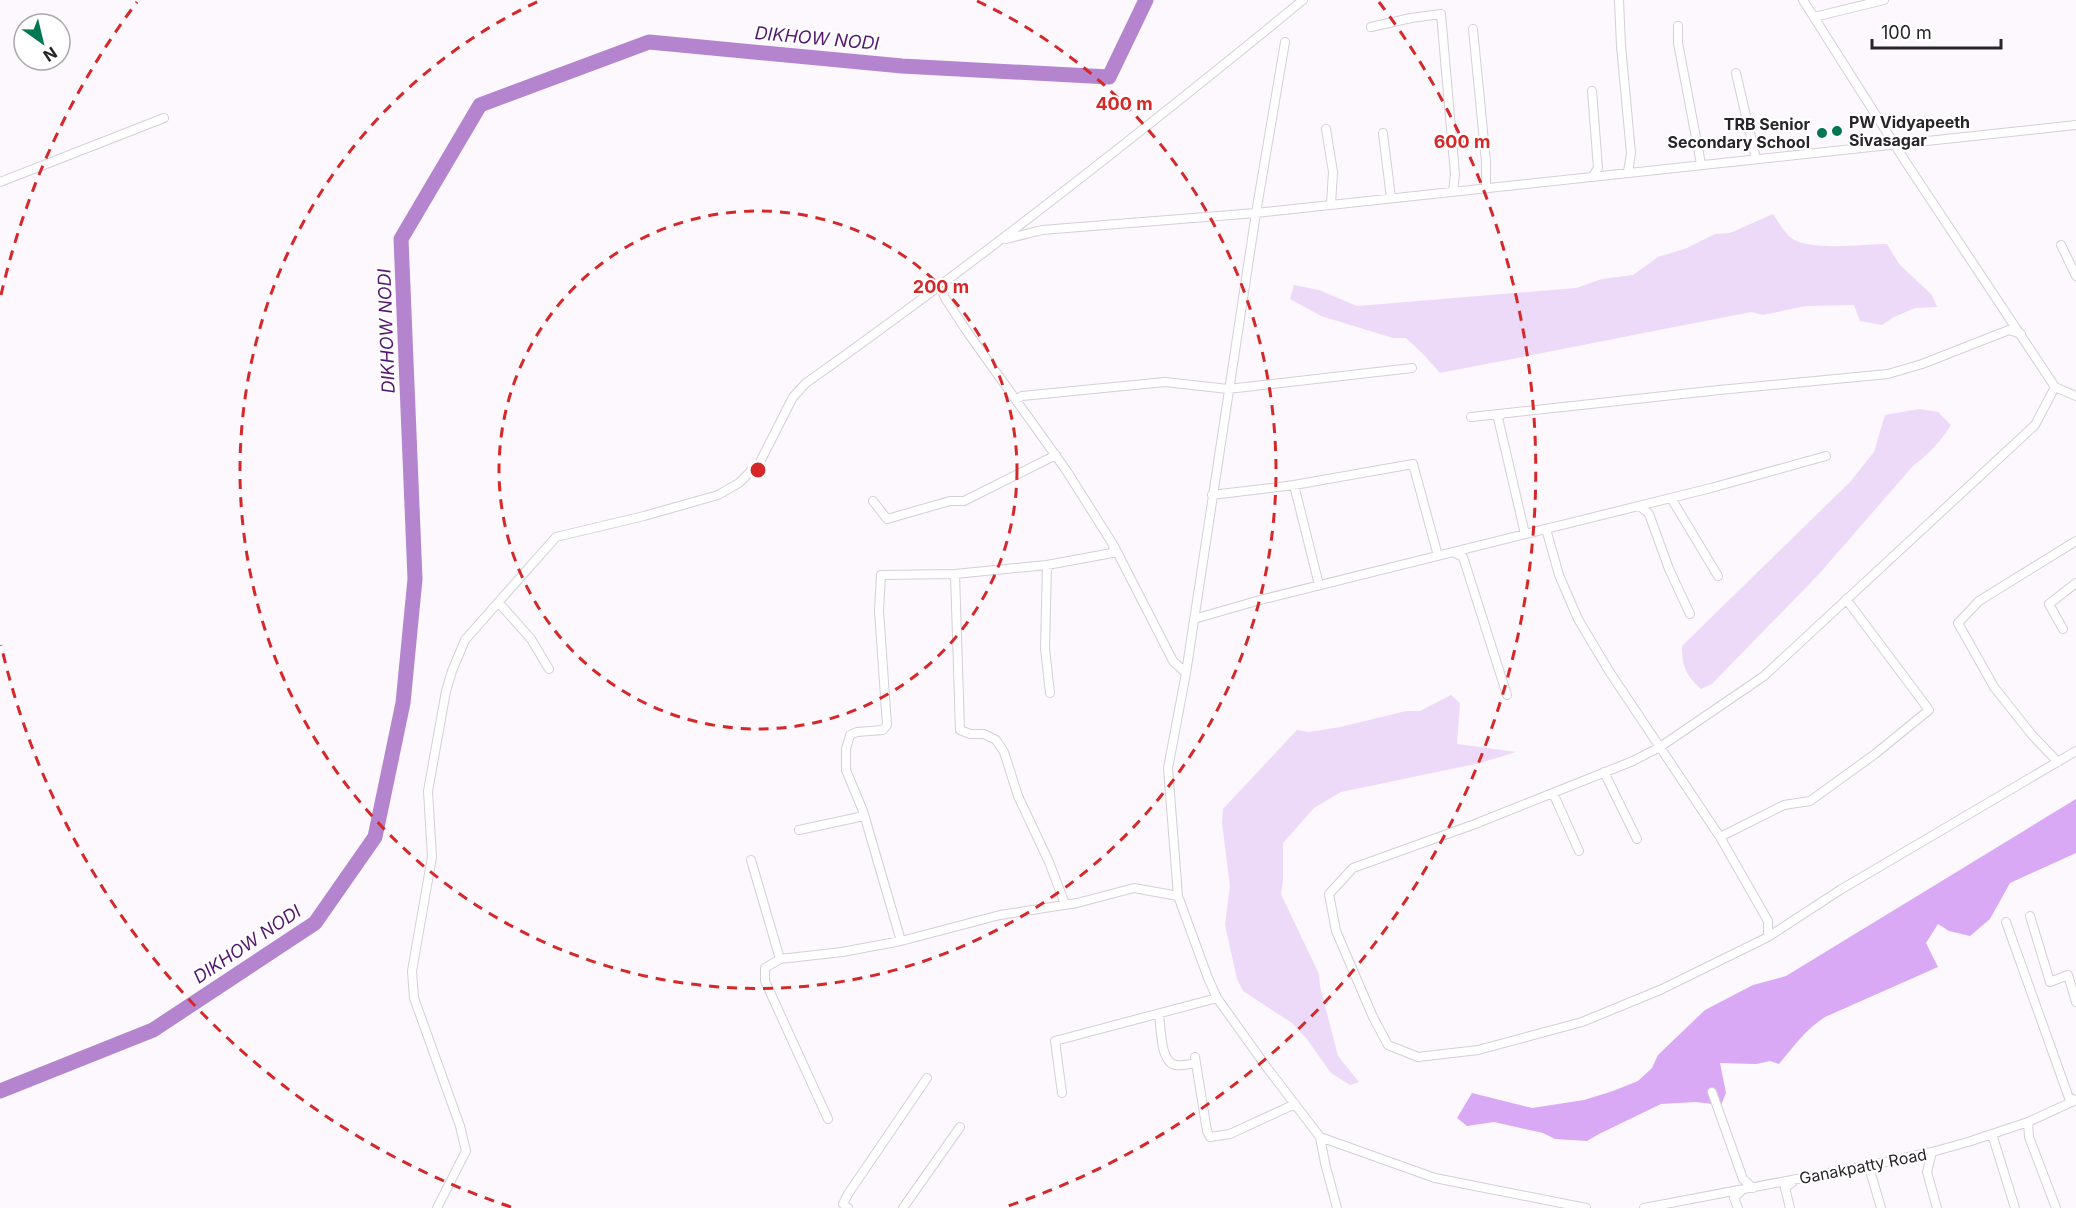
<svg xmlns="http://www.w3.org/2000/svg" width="2076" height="1208" viewBox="0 0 2076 1208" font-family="Inter,sans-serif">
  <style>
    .green { fill: #eddaf9 }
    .forest { fill: #daa9f5 }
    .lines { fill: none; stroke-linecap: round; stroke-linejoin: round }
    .river { stroke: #b485ce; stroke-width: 15 }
    .street-casing { stroke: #d5cfd8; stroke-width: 10 }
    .street { stroke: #fff; stroke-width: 8 }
    .ring { fill: none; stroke: #d62828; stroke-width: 3; stroke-dasharray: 10 8 }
    .poi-dot { fill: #027752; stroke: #fff; stroke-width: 2 }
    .labels { text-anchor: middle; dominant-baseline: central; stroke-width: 4.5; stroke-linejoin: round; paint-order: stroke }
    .poi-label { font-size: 16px; font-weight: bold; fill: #272528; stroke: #fff; text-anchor: start }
    .street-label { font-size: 16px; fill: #272528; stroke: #fff }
    .water-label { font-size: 18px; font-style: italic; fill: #54166f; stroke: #fff }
    .centre { fill: #d62828; stroke: #fff; stroke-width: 3 }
    .ring-label { font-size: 18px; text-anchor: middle; font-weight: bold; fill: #d62828; stroke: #fff; stroke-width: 4.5; stroke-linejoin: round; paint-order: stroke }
  </style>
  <rect width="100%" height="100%" fill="#fcf8fe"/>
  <path class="green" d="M1773,214C1778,221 1783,231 1790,237C1807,252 1864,244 1887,244L1899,264L1932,295L1937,307L1915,308L1894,317L1882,325L1860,321L1854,305L1806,306L1763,315L1751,312L1440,373L1424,355L1406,338H1393L1321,316L1290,299L1294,285L1319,290L1357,306L1576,288L1602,279L1633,275L1658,257L1687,248L1715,234L1730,233Z
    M1919,409L1938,412L1951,425C1940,442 1929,454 1913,466L1819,574L1712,684L1701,689C1686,675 1682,667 1682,646L1850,482L1874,452L1885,415Z
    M1451,695L1460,703L1457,744L1516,752L1480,763L1341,792L1314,808L1283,843V881L1281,894L1319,974L1320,986L1338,1056L1359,1082L1350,1085L1331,1073L1306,1038L1292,1023L1243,991L1237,979L1225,925L1230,886L1222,823L1223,809L1297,730L1309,732L1340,727L1406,711H1420Z"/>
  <path class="forest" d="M2076,799V853L2010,883L1990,919L1970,936L1949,931L1938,924L1926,943L1938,967L1825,1017C1805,1030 1794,1046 1779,1064L1770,1061L1756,1064L1720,1063L1726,1093L1721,1105L1696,1102L1661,1104L1599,1134L1587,1141L1555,1139L1543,1133L1494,1122L1467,1126L1457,1118L1472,1093L1532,1108L1584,1100L1613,1091L1638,1081L1652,1068L1658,1055L1705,1010L1753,985L1786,976Z"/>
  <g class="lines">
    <path class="river" d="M0,1091L153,1030L315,923L375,837L403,703L415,579L401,239L480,105L649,42L902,66L1109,77L1146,0"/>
    <g class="street-casing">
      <path id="street" d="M1619,0L1621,46L1631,153L1628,172
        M1803,0L1907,164L2055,387L2076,396
        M1814,17L1884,0
        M1678,26V43L1701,164
        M1371,27L1411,18L1441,14L1455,174L1453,191
        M1473,29L1486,162V187
        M1285,42L1256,213L1186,673L1168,768L1178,896L1208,978L1217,998L1268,1069L1320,1137L1325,1163L1337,1208
        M1736,73L1756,159
        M1592,91L1598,168L1593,176
        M1326,129L1333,172L1331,204
        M1383,133L1391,198
        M0,182L164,118
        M1006,239L1042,230L1256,213L2076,125
        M2061,245L2076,276
        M941,287L945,298L968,333L1066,470L1114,546L1173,661L1186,673
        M2055,387L2035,425L1764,676L1660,747L1633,761L1475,824L1353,868L1329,894L1336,931L1373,1017L1388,1045L1418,1057L1478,1050L1582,1022L1660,990L1768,937L1840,890L2076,751
        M1017,399L1022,396L1165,382L1228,389L1412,368
        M1502,414L1498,418L1525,534
        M1471,417L1719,390L1888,374L1922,364L2009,330L2021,334
        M1294,485L1319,585
        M1212,495L1294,485L1413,464L1438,556
        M1671,498L1718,576
        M873,501L887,519L950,501H964L1056,455
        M1640,506L1649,514L1669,569L1690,614
        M1546,529L1559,575L1578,619L1609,671L1720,837L1768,921V937
        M1453,552L1463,557L1507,695
        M1047,565L1045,649L1050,693
        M955,574L960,730L970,734H984L996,740L1004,752L1018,796L1049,862L1065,904
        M499,603L531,639L549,669
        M1194,619L1260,600L1711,488L1826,456
        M2063,629L2049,604L2076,583
        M2058,762L2032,735L1994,687L1958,623L1979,601L2076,541
        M1604,772L1637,839
        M1553,793L1579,851
        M799,830L864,816
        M1720,837L1784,805L1810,801L1875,754L1929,710L1846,599
        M751,860L780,959
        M2030,916L2050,982L2068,975L2076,1002
        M2006,922L2069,1098L2076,1100
        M901,941L863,811L846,770V749L850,735L857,732L883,730L887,725L879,611L881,575L955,574L1047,565L1112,553L1114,546
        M1159,1014C1161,1027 1160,1063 1176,1065C1182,1066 1190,1064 1196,1063
        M1195,1057L1207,1131L1210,1137L1230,1134L1295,1104
        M1712,1092L1743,1179L1753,1188
        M1062,1093L1055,1041L1217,998
        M828,1119L765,981V968L780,959L842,952L901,941L1000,915L1077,903L1134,888L1178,896
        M2028,1122L2029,1137L2056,1208
        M1992,1134L2015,1208
        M1320,1137L1435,1178L1586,1208
        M1932,1152L1927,1172L1937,1208
        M1876,1164L1871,1174L1881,1208
        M437,1208L466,1151L460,1126L414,998L412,971L432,857L428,791L446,691L452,671L465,640L556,537L644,516L718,495L739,483L760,462L793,397L806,383C977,262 1142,132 1303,0
        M848,1208L843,1204L848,1194L927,1078
        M903,1208L960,1127
        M1644,1208L1876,1164L1932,1152L1968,1142L2028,1122L2076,1100
        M1738,1208L1734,1198L1742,1190
        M1790,1208L1785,1188L1794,1181"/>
    </g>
    <use href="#street" class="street"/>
  </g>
  <g class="ring">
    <circle cx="758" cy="470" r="259"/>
    <path d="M977 1A518 518 0 1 1 539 1"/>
    <path d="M511 1207A777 777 0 0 1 1 645M1 295A777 777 0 0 1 137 2M1379 2A777 777 0 0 1 1005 1207"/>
  </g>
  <g class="poi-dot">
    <circle cx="1837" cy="131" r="6"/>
    <circle cx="1822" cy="133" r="6"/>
  </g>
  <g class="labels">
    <g class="poi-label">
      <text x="1849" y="122">PW Vidyapeeth<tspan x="1849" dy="18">Sivasagar</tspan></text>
      <text x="1810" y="124" text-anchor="end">TRB Senior<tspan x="1810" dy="18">Secondary School</tspan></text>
    </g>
    <g class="street-label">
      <text transform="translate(1863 1166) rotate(-11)">Ganakpatty Road</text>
    </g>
    <g class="water-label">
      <text transform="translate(817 38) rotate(5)">DIKHOW NODI</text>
      <text transform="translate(386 331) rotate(-92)">DIKHOW NODI</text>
      <text transform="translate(247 944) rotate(-34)">DIKHOW NODI</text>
    </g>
  </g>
  <circle cx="758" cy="470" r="9" class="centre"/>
  <g class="ring-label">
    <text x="1124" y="110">400 m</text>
    <text x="1462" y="148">600 m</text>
    <text x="941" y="293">200 m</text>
  </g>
  <g transform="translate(42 42) rotate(146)"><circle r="28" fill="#ffffff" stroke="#a9a8a9" stroke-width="1.5"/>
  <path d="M0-4.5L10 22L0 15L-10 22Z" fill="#027752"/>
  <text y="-9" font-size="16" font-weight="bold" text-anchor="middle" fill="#272528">N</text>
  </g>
  <path d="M1872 39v9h129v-9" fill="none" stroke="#272528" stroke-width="3"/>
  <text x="1881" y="39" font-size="18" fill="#272528" stroke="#ffffff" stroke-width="4.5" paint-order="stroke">100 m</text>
</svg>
